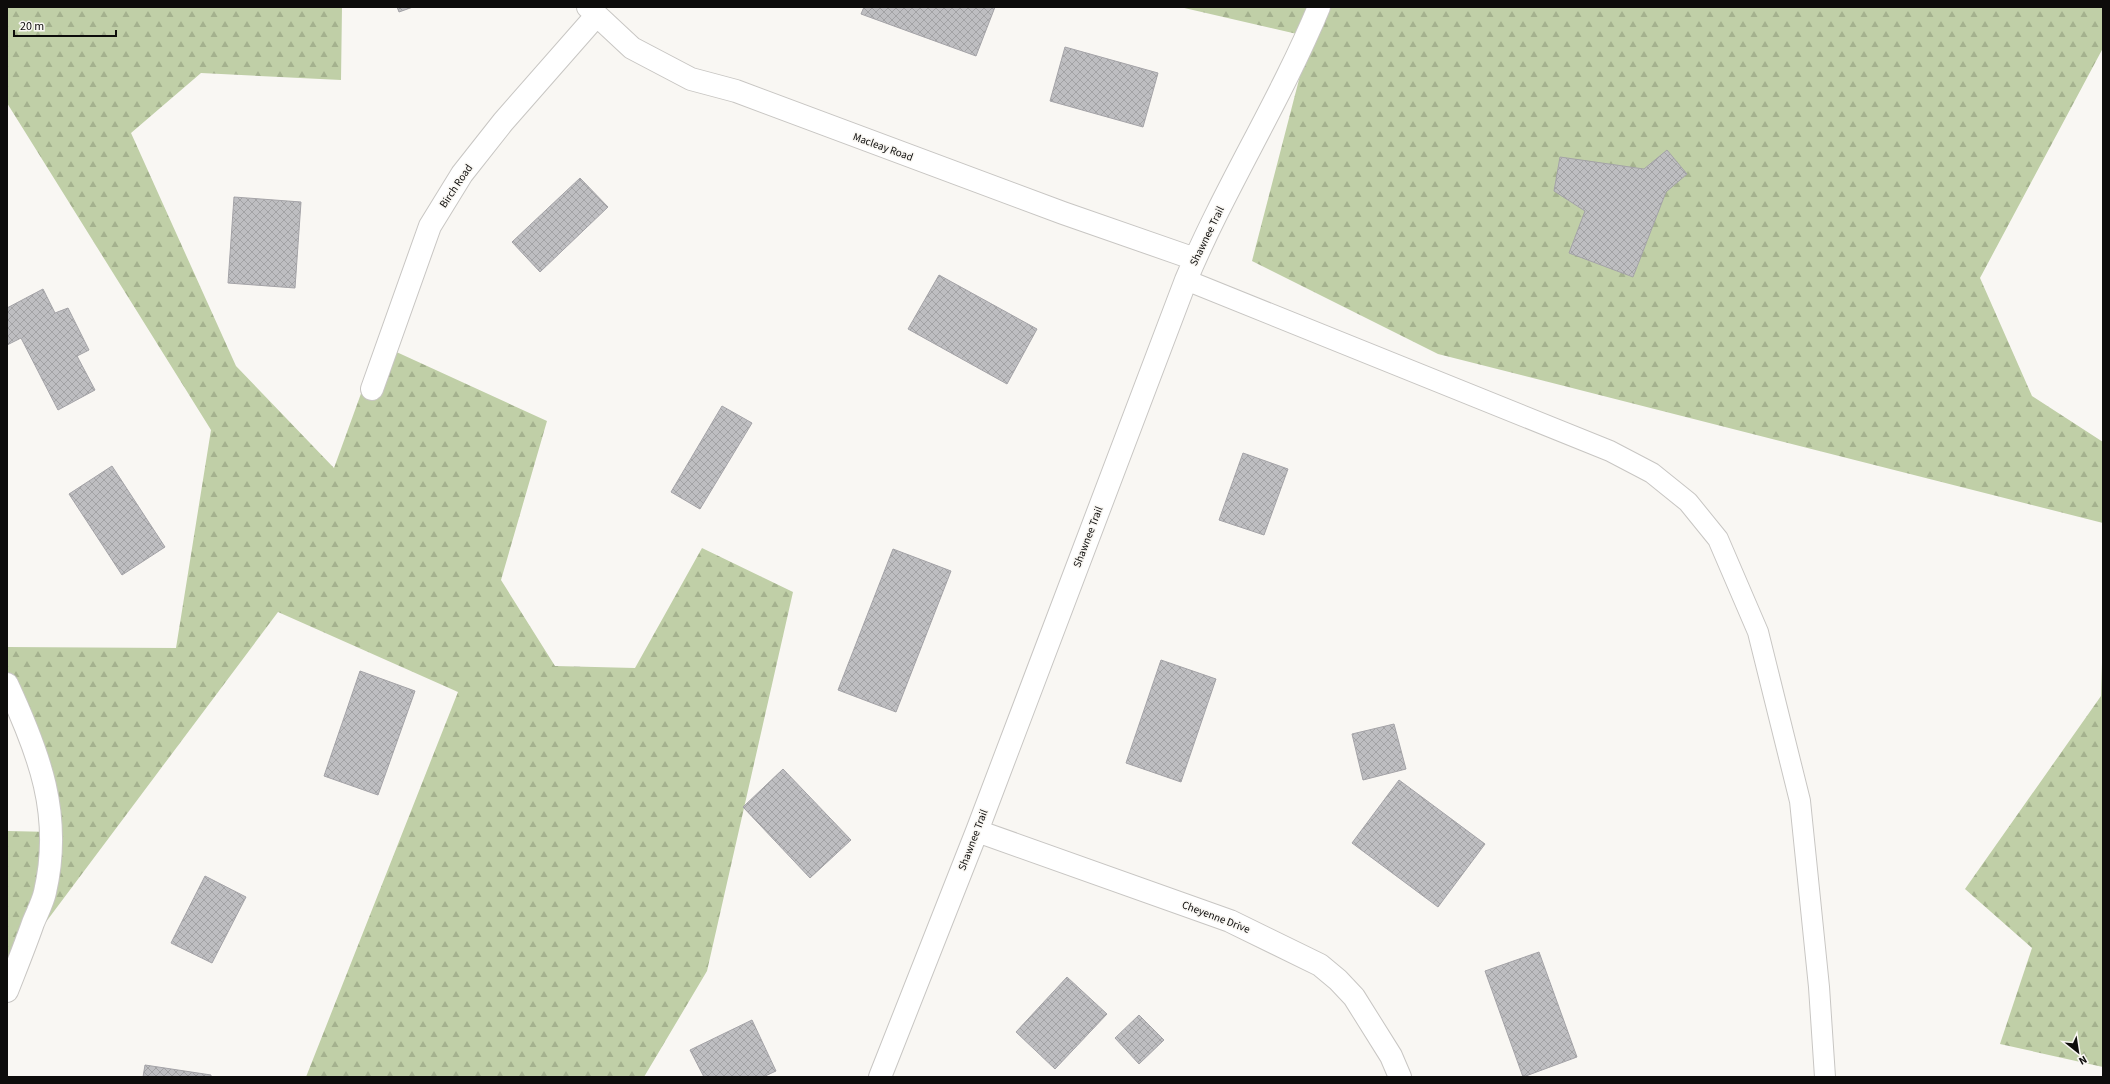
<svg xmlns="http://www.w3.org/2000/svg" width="2110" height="1084" viewBox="0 0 2110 1084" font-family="'Source Sans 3',sans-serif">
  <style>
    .forest { fill: url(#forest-firs) }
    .building { fill: url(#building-cross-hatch); stroke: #a4a3a7 }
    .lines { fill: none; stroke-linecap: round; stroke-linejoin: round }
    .service-casing { stroke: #c8c6c3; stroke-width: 22 }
    .minor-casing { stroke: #c8c6c3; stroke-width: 24 }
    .service { stroke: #fff; stroke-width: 20 }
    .minor { stroke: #fff; stroke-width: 22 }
    .labels { text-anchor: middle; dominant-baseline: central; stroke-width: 3; stroke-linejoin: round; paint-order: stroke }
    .street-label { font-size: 11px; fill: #0d0c0b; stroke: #f9f7f3 }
  </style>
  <defs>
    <pattern id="forest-firs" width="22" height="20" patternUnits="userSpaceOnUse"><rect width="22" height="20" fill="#c0cfa7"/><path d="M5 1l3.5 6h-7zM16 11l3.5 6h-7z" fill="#a4b18e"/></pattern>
    <pattern id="building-cross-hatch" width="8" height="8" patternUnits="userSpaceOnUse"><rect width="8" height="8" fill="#bebec1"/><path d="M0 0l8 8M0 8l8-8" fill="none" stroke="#a2a2a4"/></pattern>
  </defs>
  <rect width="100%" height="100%" fill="#f9f7f3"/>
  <path class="forest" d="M7,7H342L341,80L201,73L131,133L236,366L334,468L379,344L547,421L501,580L555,666L635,668L702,548L793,592L707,971L644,1077H306L458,692L278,612L10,970L7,969V831L53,832L7,707V647L176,648L211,430L7,103Z
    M1180,7H2103V48L1980,278L2032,396L2103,442V523L1438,354L1252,261L1310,37Z
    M2103,629V1067L2000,1044L2032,948L1965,889L2101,696Z"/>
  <path class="building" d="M397,7H413L399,12Z
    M864,7H995L976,56L861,14Z
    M1065,47L1158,73L1143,127L1050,101Z
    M1667,150L1687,174L1666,192L1633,277L1569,253L1585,211L1554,191L1560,157L1644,169Z
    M580,178L608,207L540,272L512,242Z
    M234,197L301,202L295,288L228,283Z
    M939,275L1037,329L1007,384L908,329Z
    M43,289L55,313L68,308L89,350L77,356L95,390L58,410L21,338L7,345V308Z
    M722,406L752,423L700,509L671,492Z
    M1243,453L1288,469L1264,535L1219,520Z
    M112,466L165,547L122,575L69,494Z
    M893,549L951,571L896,712L838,690Z
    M1161,660L1216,679L1181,782L1126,763Z
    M360,671L415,691L378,795L324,776Z
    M1394,724L1406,769L1363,780L1352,734Z
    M783,769L851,840L810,878L743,807Z
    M1399,780L1485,844L1438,907L1352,843Z
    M205,876L246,897L212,963L171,943Z
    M1539,952L1577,1057L1523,1077L1485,971Z
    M1067,977L1107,1014L1055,1069L1016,1032Z
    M1139,1015L1164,1040L1139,1064L1115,1038Z
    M752,1020L776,1071L763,1077H704L690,1050Z
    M145,1065L211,1075V1077H143Z"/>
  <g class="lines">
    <g class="service-casing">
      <path id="service" d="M1186,280L1610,451L1652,473L1688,502L1718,539L1758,632L1800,801L1819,987L1825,1077"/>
    </g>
    <g class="minor-casing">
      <path id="minor" d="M588,7L632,48L691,79L736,91L1063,213L1195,259
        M372,389L430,226L462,174L503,122L596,16
        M7,684C39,753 63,815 45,892C43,902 37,913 33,923C25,946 16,968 7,991
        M977,831L1230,921L1320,965L1338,980L1354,997L1391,1056L1400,1077
        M880,1077L977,831L1186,280C1225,187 1280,101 1319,7"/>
    </g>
    <use href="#service" class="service"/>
    <use href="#minor" class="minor"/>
  </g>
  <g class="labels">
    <g class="street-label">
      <text transform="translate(883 147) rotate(20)">Macleay Road</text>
      <text transform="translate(456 186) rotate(-56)">Birch Road</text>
      <text transform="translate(1207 236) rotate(-64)">Shawnee Trail</text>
      <text transform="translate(1088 537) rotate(-69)">Shawnee Trail</text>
      <text transform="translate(973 840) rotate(-69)">Shawnee Trail</text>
      <text transform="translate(1216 917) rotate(21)">Cheyenne Drive</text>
    </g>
  </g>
  <rect width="2110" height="1084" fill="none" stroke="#0d0c0b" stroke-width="16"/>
  <g transform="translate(2078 1052) rotate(150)" stroke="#f9f7f3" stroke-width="3" paint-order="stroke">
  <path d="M0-3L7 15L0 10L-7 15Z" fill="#0d0c0b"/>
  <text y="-6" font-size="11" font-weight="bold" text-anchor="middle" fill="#0d0c0b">N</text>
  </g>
  <path d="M14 30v6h102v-6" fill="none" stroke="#0d0c0b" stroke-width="2"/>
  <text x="20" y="30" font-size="12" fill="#0d0c0b" stroke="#f9f7f3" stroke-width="3" paint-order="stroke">20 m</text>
</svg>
